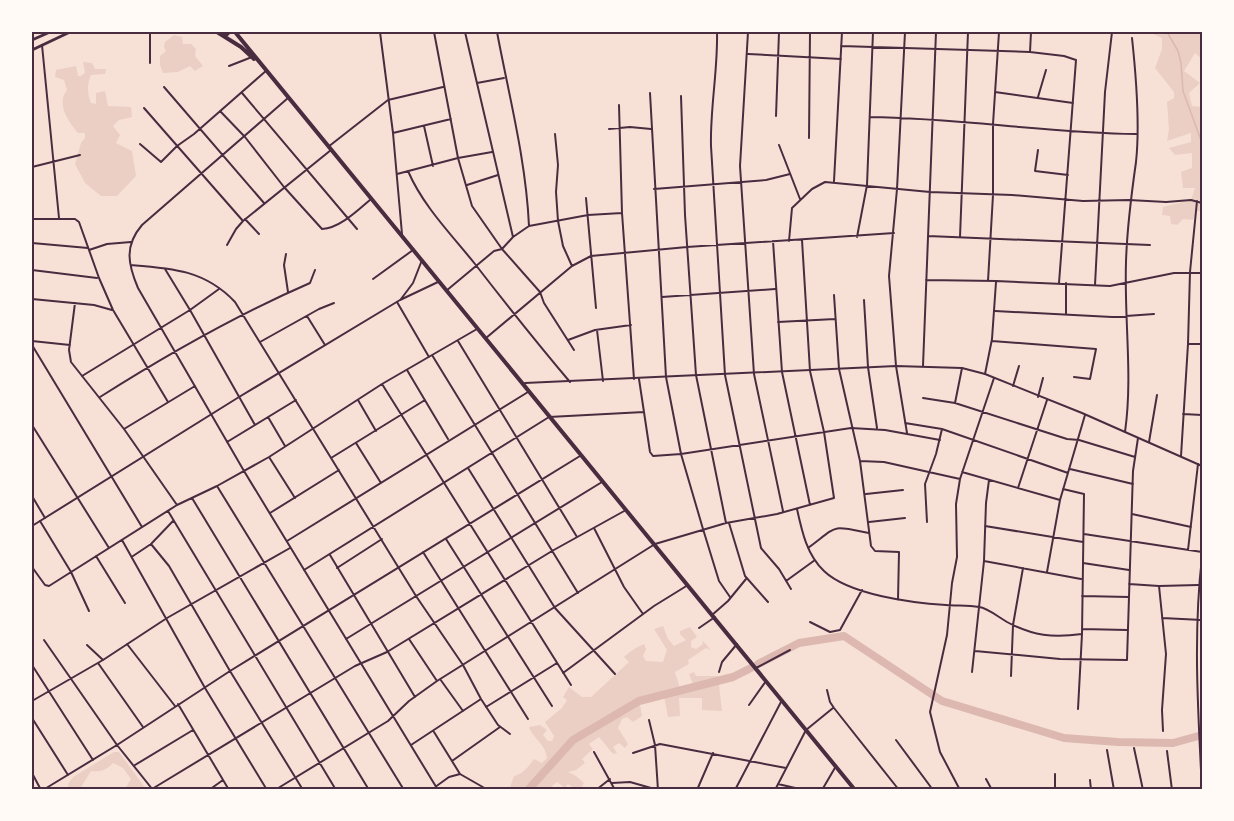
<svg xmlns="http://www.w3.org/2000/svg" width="1234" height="821" viewBox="0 0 1234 821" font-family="'IBM Plex Serif',serif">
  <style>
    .green { fill: #ebcfc5 }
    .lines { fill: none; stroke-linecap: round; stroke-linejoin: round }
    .stream { stroke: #dcb8b0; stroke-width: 1.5 }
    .river { stroke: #dcb8b0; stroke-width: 8 }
    .minor { stroke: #4a2c40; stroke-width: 2 }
    .tertiary { stroke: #4a2c40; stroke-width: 2 }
    .secondary { stroke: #4a2c40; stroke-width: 3 }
    .trunk { stroke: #4a2c40; stroke-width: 4 }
    .neatline { fill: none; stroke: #4a2c40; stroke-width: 2 }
  </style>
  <rect width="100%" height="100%" fill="#f7e1d7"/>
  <path class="green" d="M1149,32H1202V59L1195,53L1184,71L1200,83L1189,93L1192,106L1202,107V204L1200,211H1196L1193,220L1183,219L1177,225L1171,224L1170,216L1162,215L1163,207L1191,200L1195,188H1183L1181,172L1192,168V153L1175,155L1169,148L1191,142V133L1167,141L1169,130L1167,102L1174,98V92L1155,68L1162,49V38Z
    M174,35L182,37L183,44H191L196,49L195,56L203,66L195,71L190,66L178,72L163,73L160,65V56L166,51L164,47L165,42Z
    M83,62L92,63L95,69H106L105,74L91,75C87,83 87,94 91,103L96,104V93L105,91L108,106L131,107L132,117L119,120L113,126L120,135L116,143L132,151L136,176L117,196H101L85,183L75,164L81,143L85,138V133H78C68,121 56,104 67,90L64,80L55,77L56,70L76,66L78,76H81L85,73Z
    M663,626L668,639L674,646L686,640L680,634V631L690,627L697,637L691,641V647L696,649L702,645L703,641L711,650L706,648L688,660L689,664L675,672L680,688L693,684L689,674L694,672L696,676H718L722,711L702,710V698H679L680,716L668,717L663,691L639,699L642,716L633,722L627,717L622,719L618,728L628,744L625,748L619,743L613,747L617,753L613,754L599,737L589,744L593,749L582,759L585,763L576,770L568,772L576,776L584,783L582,787L573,788L568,784L565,788L557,782L552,786L554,789H549L545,787L544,789H536L532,787L527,789L509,790L514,776C523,774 529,766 534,759L542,763L547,758C546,745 533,738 529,727L540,725L547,730L543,735L548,741H552L554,736L545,722L562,708L567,700L563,697L569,687L582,697H591L629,662L624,657C629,652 637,647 644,644L646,649L643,656L646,661L663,662L667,650L654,629Z
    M114,752H119L146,789H138L134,787L125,789L131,779L123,768L113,763C106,770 102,772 91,771L80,789H69L68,784L73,777Z"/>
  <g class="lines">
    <path class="stream" d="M1167,32L1178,51L1181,63L1183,91L1202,143"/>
    <path class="river" d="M758,664L799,643L844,636L942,701L1064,738L1118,742L1173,743L1202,735
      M528,790L573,740L639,701L733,677L751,668"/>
    <path class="minor" d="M150,32V63
      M380,32L393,133L402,234
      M434,32L458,158L472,206L502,249L540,292L544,303L574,350
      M465,32L513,237
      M497,32C509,96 526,160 529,226
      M717,32C718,70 710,108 711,146L725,375L761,548L779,569L791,589
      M748,32L740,166L754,374L783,511
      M905,32L897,189L889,276L896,366L907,433
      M380,33L402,32
      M42,45L59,218
      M841,46L1030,52L1064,56L1076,60L1059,283
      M1030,52L1031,32
      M748,54L841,59
      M229,66L252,57
      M477,83L504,78
      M164,87L264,203
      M995,92L1073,103
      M242,93L357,229
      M650,93L666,377L681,454L703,529L719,581L730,597
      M681,96L685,215L696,375L726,523
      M1038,97L1046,70
      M288,98L142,225C124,246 128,264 138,288L244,471L438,790
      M619,105L622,213L634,379
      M144,108L243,221
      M220,111L245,137L284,187L322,229C340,228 358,210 371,199
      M776,116L779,32
      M870,117C959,118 1047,133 1136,134
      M424,126L433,166
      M609,129L630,127L651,129
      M393,133L451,119
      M555,134L558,165L556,192L558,221L563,246L572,266
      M809,138L810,32
      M140,144L161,162L177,146L194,134L267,70
      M779,145L800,199
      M328,147L388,100L443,87
      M1038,150L1035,171L1068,175
      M32,167L80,155
      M408,171C423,206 451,234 475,264C506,304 537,343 570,382
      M397,174L458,158L492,152
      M834,181L842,32
      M467,185L498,175
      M654,189L766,180L790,174
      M586,198L596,308
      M32,219H75L79,222L99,278L113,310L168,402
      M245,219L259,234
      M928,236L1150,245
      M857,237L867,185L873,32
      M960,237L968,32
      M773,241L782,372L810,505
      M789,241L792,208L812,189L825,182L930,192L1012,195L1083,201L1129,200L1166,202L1191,200L1202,203
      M32,243L88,248
      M227,245L236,229L243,221L331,150
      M89,250L107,244L131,242
      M286,254L284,265L288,292
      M131,265C171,268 205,270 235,302L416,596L463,665L481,699L498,725L510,734
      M165,269L190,310L255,425
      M32,270L97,278
      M373,279L413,250
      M926,280L996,281L1110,286L1174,273H1202
      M988,281L993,195V124L999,32
      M1095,285L1105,92L1112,32
      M446,291L494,251L502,249L513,237L529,226L588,215L622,213
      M834,295L839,369L860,461L871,546L875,551L899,552L898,600
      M662,297L775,289
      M32,299L94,305L112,310
      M864,300L868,367L877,428
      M397,302L429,357
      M75,303L69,350L71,362L124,429L177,505
      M995,311L1112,317L1154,314
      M1066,314V283
      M307,316L325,345
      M778,322L835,319
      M597,330L603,381
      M486,338L572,266L591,256L687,247L894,233
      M568,340L595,330L631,325
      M32,341L70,345
      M458,341L577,537
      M992,341L1096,349L1090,379L1074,377
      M260,342L319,309L334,303
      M1188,344H1202
      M32,345L142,527
      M432,355L578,593
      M923,366L936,32
      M407,370L448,439
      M985,374L992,339L996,282
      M82,376L190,310L219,289
      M639,379L650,452L653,456L681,454L851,428L885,430L940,440
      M382,384L571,685
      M1013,386L1019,366
      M100,397C168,354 236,315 310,283L315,270
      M1038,397L1043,378
      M923,398L955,403L1067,439L1079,440L1135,457
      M358,400L376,431
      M955,403L962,368
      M1183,414L1202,415
      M268,417L285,446
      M905,423L942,429L1068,473
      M32,425L109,548
      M124,429L195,386
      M1125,432C1133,376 1124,319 1126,262C1127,227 1131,197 1136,162C1140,125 1136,75 1132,38
      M227,442L296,400
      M1149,442L1157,395
      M356,443L381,483
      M1181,456L1188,344L1190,272L1197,201
      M269,457L295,498
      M331,458L425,400
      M860,461L884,462L960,479
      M468,468L555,608L615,674
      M1070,469L1133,484
      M962,472L1060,500
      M217,486L404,790
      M1018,488L1047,400
      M1063,489L1084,494L1082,634L1078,709
      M866,494L903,490
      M32,496L45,518
      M192,498L369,790
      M797,509C802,532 807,555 824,571C849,595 913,603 946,605C957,606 968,605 979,607C988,608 998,617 1007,622C1033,636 1053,638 1082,634
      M168,511L336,790
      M270,513L339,470
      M1132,514L1191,527
      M40,521L71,572L89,611
      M869,522L905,518
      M927,522L925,484L936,454L942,429
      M729,523L745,576L768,602
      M985,526L1083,542
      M594,528L624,587L643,614
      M1084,534L1202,552
      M446,539L552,706
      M122,540L205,688L267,790
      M287,541L528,392
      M151,544L169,566L230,671L303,790
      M808,548C839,525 830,525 869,533
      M1188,550L1198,464
      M423,552L528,719
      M330,555L415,697
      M96,556L125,603
      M133,556L151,544L173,521
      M1202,557C1193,634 1198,712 1202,789
      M984,561L1081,579
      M1083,563L1129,570
      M32,567L45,585L49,586L177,505L217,486L269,457L382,384L477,329
      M337,568L382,539
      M304,570L549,417L644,412
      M1047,572L1060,500L1085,415
      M786,581L815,560
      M1129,584L1159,586L1198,585
      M1159,586L1166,654L1162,710L1163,731
      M1082,596L1129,597
      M712,615L728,601L746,579
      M1162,618L1202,620
      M810,622L830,632L840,630L862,590
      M699,628L715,617
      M1082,629L1127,630
      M346,639L602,482
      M409,639L437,681
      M44,640L117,745L153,790
      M127,644L175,706
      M87,645L103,660
      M975,651L1060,659L1127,660L1133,471L1138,438
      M98,663L143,727
      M32,665L93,760
      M756,668L790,650
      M719,672L722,662L737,644
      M972,672L984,561L986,503L989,480
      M563,673L654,606L688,585
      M1011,676L1013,625L1023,568
      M440,679L463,711
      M827,690L830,702L834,708L899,790
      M32,701L103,660L167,618L290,548
      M178,704L229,790
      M749,705L766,681
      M486,707L557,663
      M32,718L68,775
      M649,720L655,745L658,790
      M434,732L460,774
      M896,740L933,790
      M411,745L481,699
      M1134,748L1143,790
      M1107,750L1114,790
      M1167,751L1172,790
      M594,752L615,790
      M633,753L660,744L786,768
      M452,761L500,727
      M135,765L193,730
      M32,773L41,790
      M460,774L488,790
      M1055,774V790
      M986,779L992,790
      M1090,780L1091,790
      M612,783L630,782L658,790
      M778,784L804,790
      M152,789L355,666L387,652L552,551L626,510
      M43,790L117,745L230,671L580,456
      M209,790L223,780
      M275,790L388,721L409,701L437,681L655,544L726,523L777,514L834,498L824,432L810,371L802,240
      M431,790L449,777L460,774
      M596,790L610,779
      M697,790L713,753
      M735,790L782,700
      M775,790L806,730L833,708
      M822,790L836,766
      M960,790L940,752L930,712L947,635L952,583L957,557L956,504L960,479L994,378"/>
    <path class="tertiary" d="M401,299L413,283L422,260
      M525,383L896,366L962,368L985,374L1082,413L1202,466
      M32,526L239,397L400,300L438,282"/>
    <path class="secondary" d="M32,40L50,32
      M32,50L70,32"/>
    <path class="trunk" d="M217,32L241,47L254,59
      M235,32L855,790
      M221,33L227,34L229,32"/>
  </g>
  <rect width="1234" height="821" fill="none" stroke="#fffaf5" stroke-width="66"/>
  <rect x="33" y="33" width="1168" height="755" class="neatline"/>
</svg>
